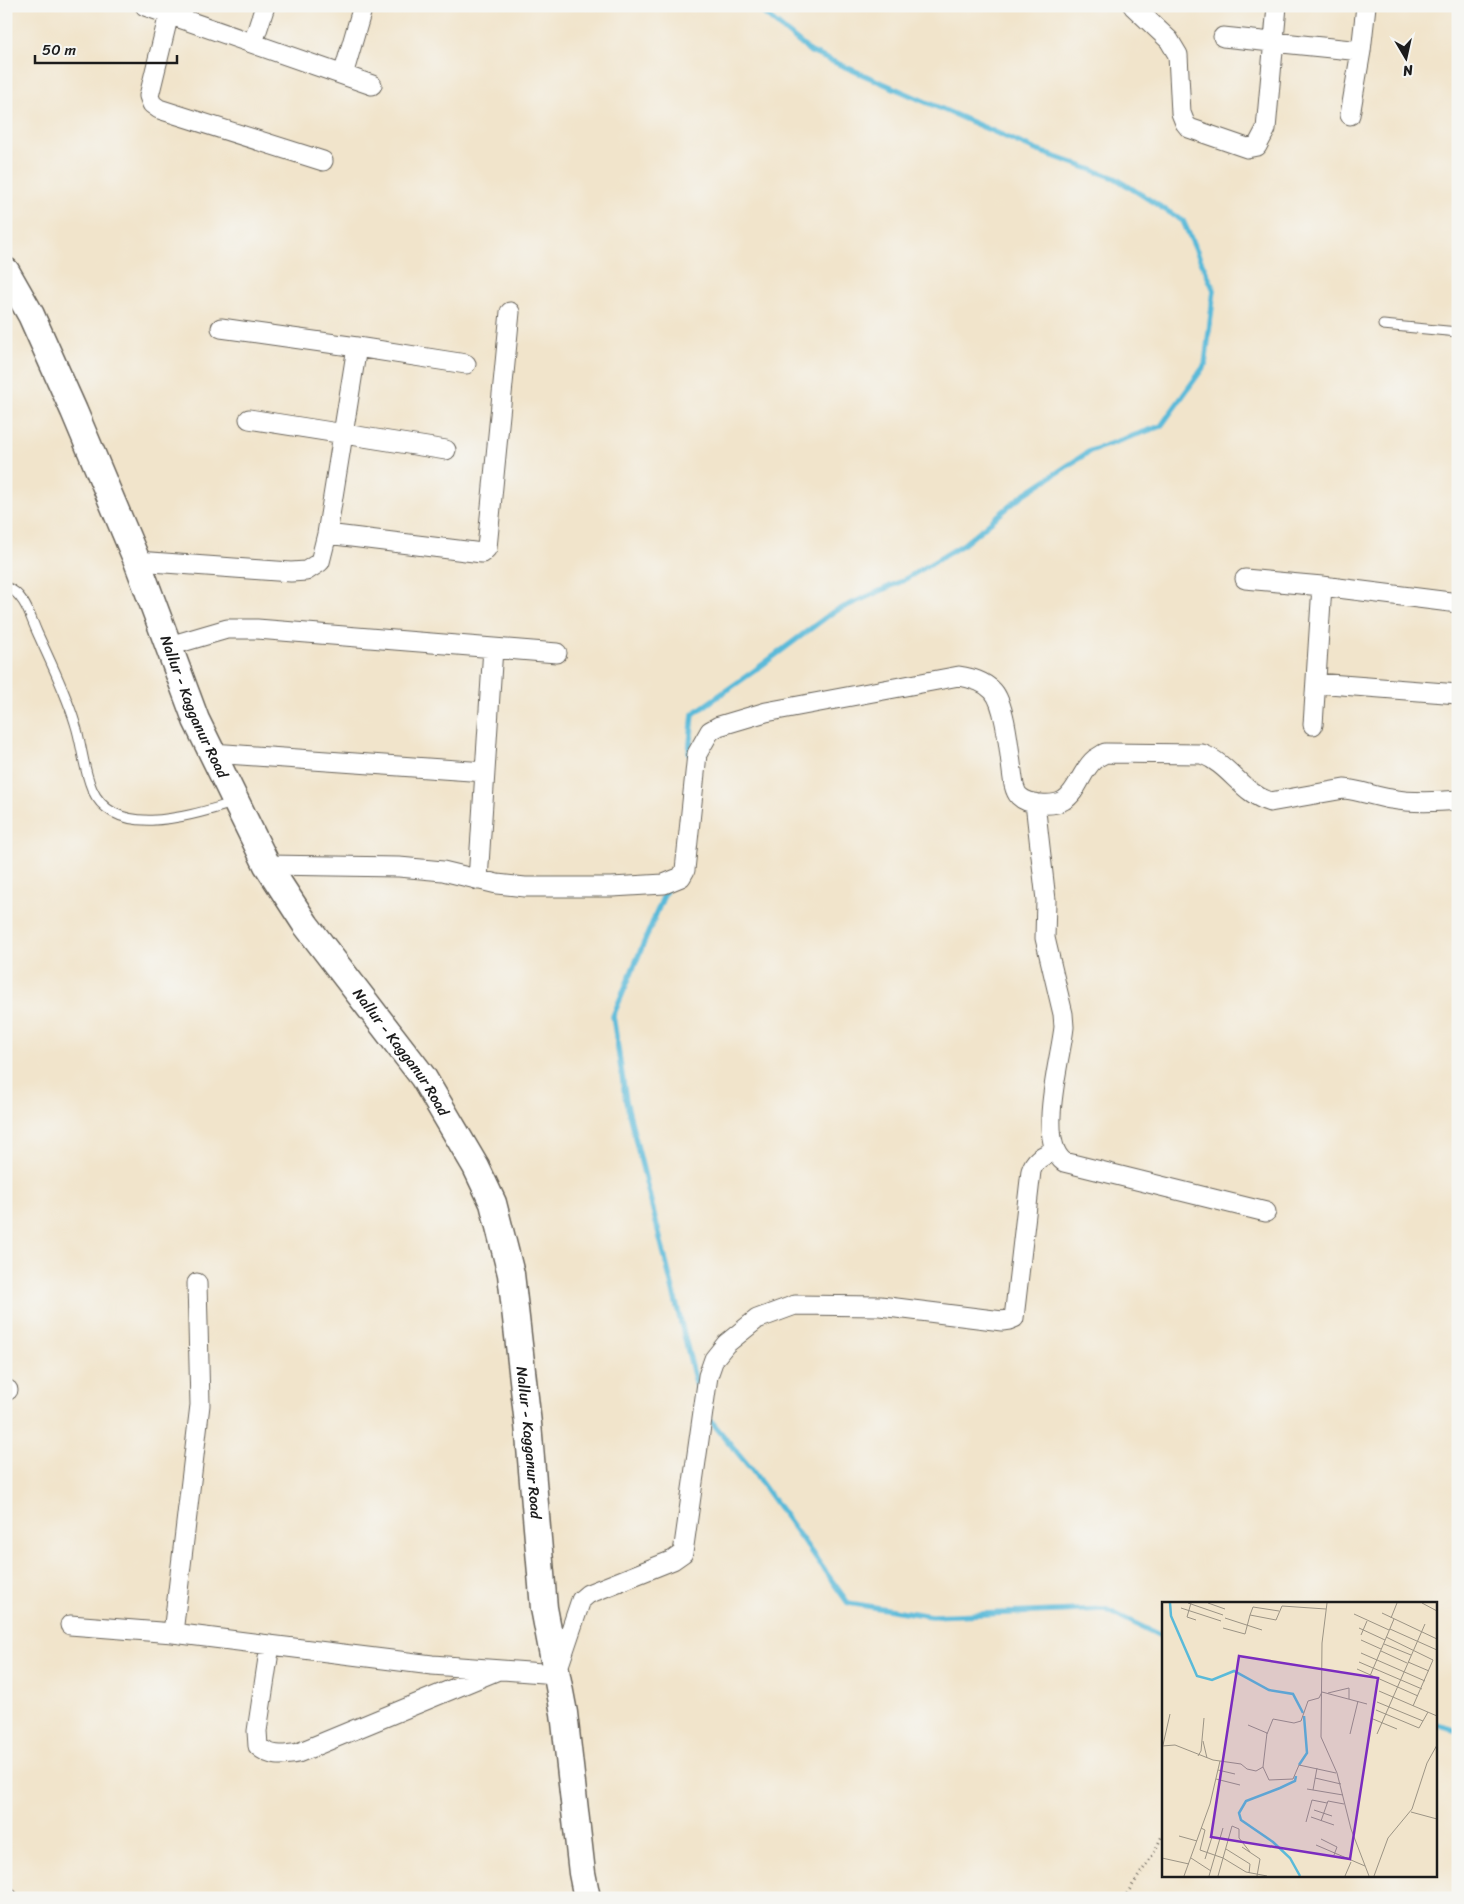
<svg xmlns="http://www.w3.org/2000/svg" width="1464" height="1904" viewBox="0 0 1464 1904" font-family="Sriracha,sans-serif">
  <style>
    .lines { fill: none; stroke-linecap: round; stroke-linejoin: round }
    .stream { stroke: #5abad9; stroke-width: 5.5 }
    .lane-casing { stroke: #676259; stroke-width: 11 }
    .street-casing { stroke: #676259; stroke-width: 21 }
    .secondary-casing { stroke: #676259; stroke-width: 29 }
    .path { stroke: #676259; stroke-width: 3; stroke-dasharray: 1 4; stroke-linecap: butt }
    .lane { stroke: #fff; stroke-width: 9 }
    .street { stroke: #fff; stroke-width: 19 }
    .secondary { stroke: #fff; stroke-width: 26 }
    .labels { text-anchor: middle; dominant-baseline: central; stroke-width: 4.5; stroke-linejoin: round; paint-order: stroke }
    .street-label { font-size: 15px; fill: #1c1c1c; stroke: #f6f6f2 }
    .inset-river { fill: none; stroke: #5abad9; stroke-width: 2.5 }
    .inset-road { fill: none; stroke: #9c9485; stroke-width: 1 }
    .view { fill: #7b2cbf; fill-opacity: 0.15; stroke: #7b2cbf; stroke-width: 2.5 }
    .inset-edge { fill: none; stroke: #1c1c1c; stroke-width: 2.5 }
  </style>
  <rect width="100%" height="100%" fill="#f6f6f2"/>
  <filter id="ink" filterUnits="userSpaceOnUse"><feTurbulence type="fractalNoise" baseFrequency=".02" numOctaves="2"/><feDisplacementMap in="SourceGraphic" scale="10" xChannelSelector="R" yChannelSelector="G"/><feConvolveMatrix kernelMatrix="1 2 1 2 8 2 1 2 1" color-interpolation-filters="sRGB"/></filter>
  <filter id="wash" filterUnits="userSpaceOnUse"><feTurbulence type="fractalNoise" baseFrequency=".0096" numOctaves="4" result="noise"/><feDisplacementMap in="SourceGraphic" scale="20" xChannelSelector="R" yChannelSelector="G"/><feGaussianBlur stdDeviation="1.12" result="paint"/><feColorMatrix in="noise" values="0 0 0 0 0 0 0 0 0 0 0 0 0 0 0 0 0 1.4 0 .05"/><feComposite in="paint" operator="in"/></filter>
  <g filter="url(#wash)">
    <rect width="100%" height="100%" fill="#f1e4cb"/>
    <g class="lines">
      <path class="stream" d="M689,754L693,714L754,671L833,612L902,581L964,544L1023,495L1090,451L1161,426L1205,365L1214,290L1183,221L1115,178L1036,150L811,52L755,6
        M667,888L613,1016L626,1101L699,1395
        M706,1415L752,1470L848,1603L931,1616L1105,1609L1163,1637
        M1435,1724L1458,1730"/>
    </g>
  </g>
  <g filter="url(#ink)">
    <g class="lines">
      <g class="lane-casing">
        <path id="lane" d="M1383,325L1458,332
          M6,587C24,593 30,616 37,632C50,661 66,693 75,723C82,744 83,768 92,789C115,841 192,815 233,803"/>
      </g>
      <g class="street-casing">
        <path id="street" d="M145,6L372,85
          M1133,6L1169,40L1178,55L1181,113L1185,123L1189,128L1247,148L1257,146L1266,129L1277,6
          M169,14L149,96L152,104L159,109L323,161
          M1223,37L1361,51
          M253,43L265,6
          M343,75L363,6
          M1350,115L1361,51L1366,6
          M221,328L357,347L466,364
          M249,419L446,450
          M327,534L474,552L482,553L487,548L510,312
          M137,561L291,572L306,571L320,562L327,534L357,347
          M1245,579L1322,586L1458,603
          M169,646L227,629H257L557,653
          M1316,683L1458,694
          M1313,725L1322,586
          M212,753L485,772
          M1035,803L1046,900L1045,938L1063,1014L1064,1027C1061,1058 1036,1141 1064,1162L1266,1212
          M267,865L399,867L443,871L497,884L525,887H612L664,884L681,877L685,870L697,754L710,731L719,726L766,712L959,676C971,678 984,681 993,691C1007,706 1010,763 1014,785C1015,789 1016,793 1019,796C1028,805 1053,807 1064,800C1077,793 1082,769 1095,759C1098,757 1102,755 1105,753L1202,754C1229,764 1242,793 1270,802L1344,789C1360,790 1375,797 1391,799C1412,803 1436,802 1458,800
          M478,880L493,648
          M6,1390H8
          M70,1625L173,1633L432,1665L556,1674L581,1600L588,1594L673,1560L683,1553L708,1376L714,1359L726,1344L757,1319L795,1305L880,1306L1002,1321L1009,1320L1014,1318L1031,1171C1035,1158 1043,1156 1055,1150
          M173,1633L200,1405L197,1283
          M270,1645L257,1731L258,1746C270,1757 282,1756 298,1753L496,1671
          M6,1897L8,1898"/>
      </g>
      <g class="secondary-casing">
        <g id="secondary">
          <path id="s1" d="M6,271L31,315L74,411L137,561L196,720L267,865L306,925L423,1077L476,1167L493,1203L511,1274L528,1424L544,1608L564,1713L582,1873L587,1898"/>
        </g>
      </g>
      <path class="path" d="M1124,1898L1154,1853L1163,1834"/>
      <use href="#lane" class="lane"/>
      <use href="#street" class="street"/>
      <use href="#secondary" class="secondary"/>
    </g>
  </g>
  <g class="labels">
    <g class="street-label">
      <text stroke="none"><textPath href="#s1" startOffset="475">Nallur - Kagganur Road</textPath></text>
      <text stroke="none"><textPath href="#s1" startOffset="880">Nallur - Kagganur Road</textPath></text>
      <text stroke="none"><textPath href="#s1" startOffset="1300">Nallur - Kagganur Road</textPath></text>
    </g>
  </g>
  <g transform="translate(1162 1602)">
    <rect width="275" height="275" fill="#f1e4cb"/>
    <path class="inset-river" d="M8,1L9,14L35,74L50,78L72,69L107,88L131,92L141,111M137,163L145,151L142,114M134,174L133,179L118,186L84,199L77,211L79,218L111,240L128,256L138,274"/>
    <path class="inset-road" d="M26,1L61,13M29,1L25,15L34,18M46,1L63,7M165,1L160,41L159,135L175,171L189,227L207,274M260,1L275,9M19,6L59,19M117,9L91,5L88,13L114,18L120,4L164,7M220,11L275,37M192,12L227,28M63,16L100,28M229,16L235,1M61,26L83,32L88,13M197,26L223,38M228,27L275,48M199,33L205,19M224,35L271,58L251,104M199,38L219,47M222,42L249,53M219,49L245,61M199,51L263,79M197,60L260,87M246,60L267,69M195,67L256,94M208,74L232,17M217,89L275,114M166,91L187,86V97M215,100L261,119M214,108L257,126L266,110M211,117L235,127M86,123L105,131L101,165M105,132L111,117L132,121L139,119L146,99L157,96L160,90L205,102M188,132L196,99M215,132L263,22M41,139L45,156M1,143L8,112M0,144L13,143L51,158L79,162L85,167L94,169L101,165L107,178L131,177L137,163L174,171M36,154L39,149L42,116M56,168L73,172M153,176L179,182M54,177L78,183M145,187L181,193M151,188L155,166M152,208L170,214M249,210L275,217M149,215L172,223M159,219L166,199L182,202M144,220L150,198L165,201M39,226L43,228L38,248L61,256L84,270L105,274M17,234L35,239M159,237L175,245L172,253M154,243L203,264M80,245L98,257L95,274M64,247L88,262L87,271M0,256L27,262M29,256L49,269M43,257L50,235M22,274L48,202L58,159M47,274L61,226M56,274L70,224L77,227V236L88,250M183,274L189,260M212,274L226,236L250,207L265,161L275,143"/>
    <path class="view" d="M77,54L216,76L188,257L49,235Z"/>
    <rect width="275" height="275" class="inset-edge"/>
  </g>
  <rect width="1464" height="1904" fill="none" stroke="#f6f6f2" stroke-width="25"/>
  <g transform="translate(1406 58) rotate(171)" stroke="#f6f6f2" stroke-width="4" paint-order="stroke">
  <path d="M0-4L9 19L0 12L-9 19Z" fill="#1c1c1c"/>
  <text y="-8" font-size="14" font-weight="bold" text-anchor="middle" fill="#1c1c1c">N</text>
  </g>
  <path d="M35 55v8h142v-8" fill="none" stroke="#1c1c1c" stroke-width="2.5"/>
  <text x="42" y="55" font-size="15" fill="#1c1c1c" stroke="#f6f6f2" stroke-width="4" paint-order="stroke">50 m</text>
</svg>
